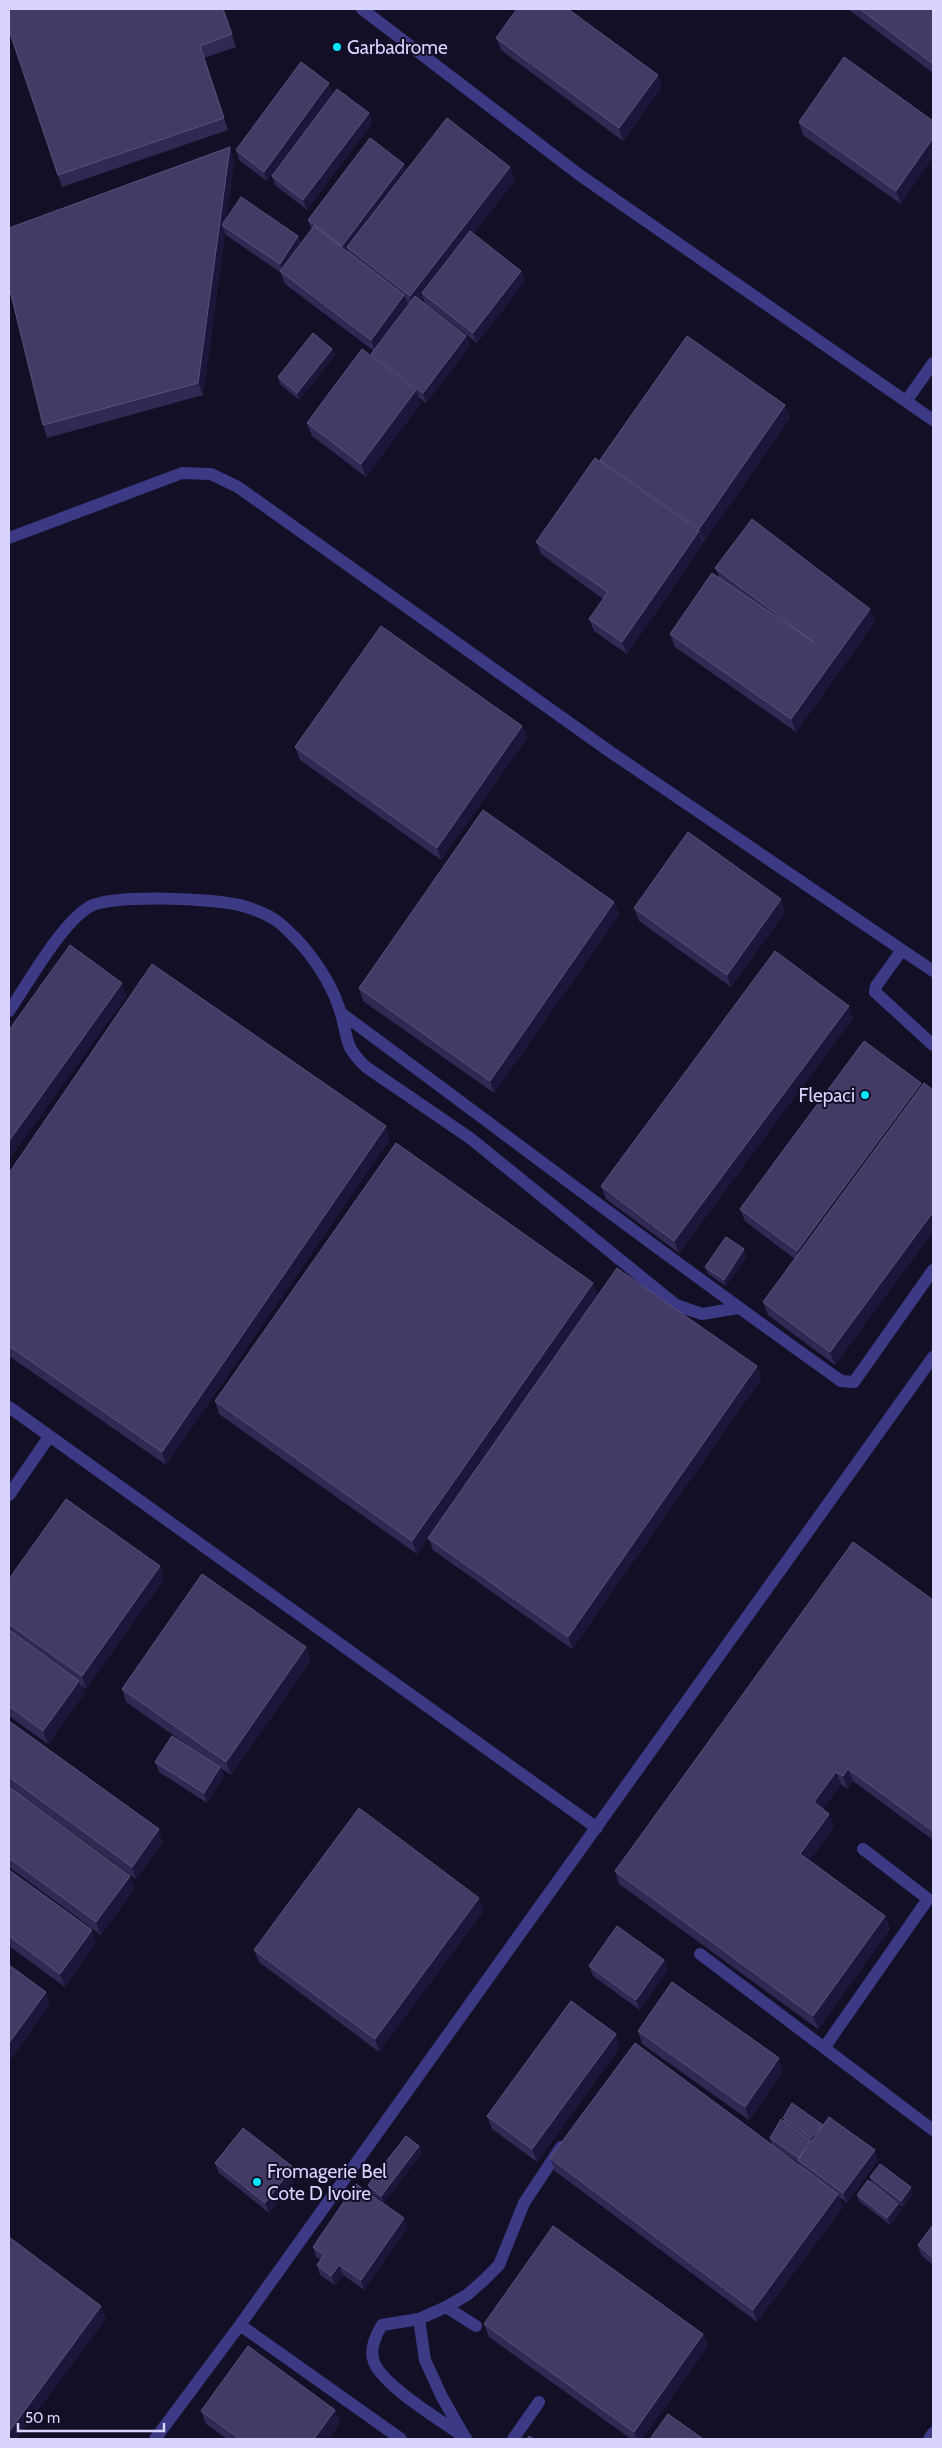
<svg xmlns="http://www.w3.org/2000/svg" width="942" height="2448" viewBox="0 0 942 2448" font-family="Cabin,sans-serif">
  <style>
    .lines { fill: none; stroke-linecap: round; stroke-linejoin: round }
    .minor { stroke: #3d3a85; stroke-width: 12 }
    .wall { fill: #312854 }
    .shaded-wall { fill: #1d163a }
    .building { fill: #433a66; stroke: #5a527e }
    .poi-dot { fill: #00e5ff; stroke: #130f26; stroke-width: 2 }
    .labels { text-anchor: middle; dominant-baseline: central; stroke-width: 4; stroke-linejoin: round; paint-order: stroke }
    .poi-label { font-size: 19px; fill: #d9d4ff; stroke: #130f26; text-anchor: start }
  </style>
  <rect width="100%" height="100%" fill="#130f26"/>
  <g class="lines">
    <path class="minor" d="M362,9L581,176L933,420
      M907,400L933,363
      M9,538L182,473L211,474L238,487L609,751L933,971
      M902,950L876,986L875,992L933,1045
      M9,1011C29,982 60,925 89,907C112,894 216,898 243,906C253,909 266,914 274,919C284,925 294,937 302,945C318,964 334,989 341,1014C349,1040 343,1045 366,1067L470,1138L676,1305L702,1314L738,1308
      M341,1013C508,1136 672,1261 841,1381L854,1382L933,1270
      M9,1407L597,1828
      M9,1495L49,1437
      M700,1954L933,2130
      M824,2048L928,1899L863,1849
      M446,2307L476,2326
      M419,2319L425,2360L442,2397L463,2434
      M240,2325L401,2439
      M466,2438C443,2422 383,2386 374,2362C369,2350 376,2334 382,2325L419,2319L446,2307L467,2295L484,2280L499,2265L524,2203L561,2147
      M155,2439L240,2325L933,1357
      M513,2439L539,2402
      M929,2439L933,2433"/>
  </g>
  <path class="wall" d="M223,9L236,47L204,58L228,130L62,187L58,175Z
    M848,9H933V73Z
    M496,38L662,87L623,141L501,50Z
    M333,93L267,181L239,160L236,150Z
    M369,113L372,123L307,210L275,185L272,176Z
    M933,121L901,204L803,135L799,122Z
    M230,147L234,160L226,219L298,236L301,244L312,230L308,220L407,170L515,180L473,234L521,271L525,281L477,343L425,303L423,298L421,301L466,336L470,346L426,403L418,397L421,403L366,477L312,436L307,423L372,357L371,354L374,351L285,284L280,272L226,235L225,232L203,395L47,438L43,425Z
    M332,349L335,355L299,400L280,384L278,377Z
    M785,405L790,418L704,542L702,541L703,544L627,654L594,631L589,619L603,599L541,554L536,542L602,463L600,460Z
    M715,568L875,622L796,732L675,647L670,634L719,577Z
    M522,726L527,738L441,860L300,760L295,747Z
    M614,902L619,915L494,1093L363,1001L359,988Z
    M634,908L785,912L731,987L639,921Z
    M853,1018L679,1253L606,1199L601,1186Z
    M922,1087L933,1090V1231L835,1365L768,1315L763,1302L795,1259L745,1221L740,1209Z
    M390,1139L166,1465L9,1356V1173Z
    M747,1256L726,1286L708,1274L705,1267Z
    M593,1283L597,1295L417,1554L219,1414L215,1401Z
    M757,1366L761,1379L572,1649L433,1550L428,1538Z
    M9,1579H164L86,1689L81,1685L84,1694L48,1744L9,1716Z
    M933,1600V1840L853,1781L847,1789L841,1784L823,1809L834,1826L810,1860L885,1916L890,1929L818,2029L619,1884L615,1871Z
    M306,1647L311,1660L231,1775L221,1768L224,1776L207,1803L159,1772L155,1762L203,1756L126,1702L122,1689Z
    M9,1721L159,1829L163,1842L136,1879L26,1799L135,1888L101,1935L9,1867Z
    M9,1870L96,1943L65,1987L9,1946Z
    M484,1910L379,2052L259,1962L254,1950Z
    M664,1960L668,1970L640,2010L593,1976L589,1966Z
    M638,2031L783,2071L749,2120L642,2044Z
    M620,2047L537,2162L492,2129L487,2116Z
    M783,2118L823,2125L878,2160L847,2203L839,2197L843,2207L757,2322L555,2171L550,2158L800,2166L799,2163L772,2145L770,2138L785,2122Z
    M419,2146L422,2153L384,2202L370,2192L368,2185Z
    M215,2163L297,2177L269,2213L219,2173Z
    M870,2177L913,2194L903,2207L872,2184Z
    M857,2195L898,2204L901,2211L890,2225L859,2201Z
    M933,2225V2265L921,2255L918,2245Z
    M408,2227L364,2290L343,2275L335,2285L320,2275L317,2265L321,2260L316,2257L313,2247Z
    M484,2324L703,2334L708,2346L642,2439H631L489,2337Z
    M335,2410L340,2423L328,2439H227L206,2424L201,2411Z"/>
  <path class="shaded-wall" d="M658,75L662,87L623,141L619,128Z
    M329,83L333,93L267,181L264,172Z
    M369,113L372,123L307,210L303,200Z
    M933,138V157L901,204L896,191Z
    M230,147L234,160L225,227L222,225L225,232L203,395L198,383Z
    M404,164L408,173L347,247L348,252L345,256L342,246Z
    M510,167L515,180L425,296L422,293L423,298L414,309L410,296Z
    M298,236L302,246L283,273L280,264Z
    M521,271L525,281L477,343L473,333Z
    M404,295L409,307L375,352L371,340Z
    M466,336L470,346L426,403L423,393Z
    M332,349L335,355L299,400L297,393Z
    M416,390L421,403L366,477L361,464Z
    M785,405L790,418L704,542L699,529Z
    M699,531L703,544L627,654L622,642Z
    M870,609L875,622L796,732L791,719Z
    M522,726L527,738L441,860L437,848Z
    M781,899L785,912L731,987L727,975Z
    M614,902L619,915L494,1093L490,1081Z
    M122,983L127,996L9,1160V1141Z
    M849,1006L853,1018L679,1253L674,1241Z
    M921,1083L925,1096L802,1264L797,1251Z
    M386,1126L390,1139L166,1465L162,1452Z
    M933,1212V1231L835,1365L830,1352Z
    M744,1249L747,1256L726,1286L724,1280Z
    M593,1283L597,1295L417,1554L412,1541Z
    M757,1366L761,1379L572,1649L568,1637Z
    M160,1566L164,1579L86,1689L82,1676Z
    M306,1647L311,1660L231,1775L226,1762Z
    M79,1681L84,1694L48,1744L43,1731Z
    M220,1767L224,1776L207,1803L204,1793Z
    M848,1769L853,1781L847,1789L843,1776Z
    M836,1772L841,1784L819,1815L814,1802Z
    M829,1814L834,1826L805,1867L800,1854Z
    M159,1829L163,1842L136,1879L132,1867Z
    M130,1876L135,1888L101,1935L96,1922Z
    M479,1898L484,1910L379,2052L375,2039Z
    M885,1916L890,1929L818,2029L813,2016Z
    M92,1930L96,1943L65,1987L60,1974Z
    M664,1960L668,1970L640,2010L636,2000Z
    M46,1992L50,2005L9,2062V2043Z
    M616,2034L620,2047L537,2162L532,2149Z
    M779,2058L783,2071L749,2120L745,2107Z
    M823,2125L814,2144L811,2138Z
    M419,2146L422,2153L384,2202L381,2196Z
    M875,2150L878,2160L847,2203L843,2193Z
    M293,2167L297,2177L269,2213L265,2203Z
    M911,2187L913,2194L903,2207L901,2201Z
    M838,2194L843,2207L757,2322L753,2310Z
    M898,2204L901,2211L890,2225L887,2218Z
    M404,2218L408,2227L364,2290L361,2280Z
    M339,2265L343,2275L335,2285L331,2276Z
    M101,2306L106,2319L17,2439H9V2432Z
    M703,2334L708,2346L642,2439H637L634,2432Z
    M335,2410L340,2423L328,2439H314Z"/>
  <path class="building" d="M9,9H223L232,34L200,46L224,118L58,175L9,30Z
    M517,9H568L658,75L619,128L496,38Z
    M860,9H933V64Z
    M844,57L933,121V138L896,191L799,122Z
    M301,62L329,83L264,172L236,150Z
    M337,89L369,113L303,200L272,176Z
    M447,118L510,167L410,296L347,247Z
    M370,138L404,164L342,246L308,220Z
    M230,147L198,383L43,425L9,286V228Z
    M241,197L298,236L280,264L222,225Z
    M314,226L404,295L371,340L280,271Z
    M470,231L521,271L473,333L422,293Z
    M415,296L466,336L423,393L371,354Z
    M313,333L332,349L297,393L278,377Z
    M687,336L785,405L699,529L600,460Z
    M362,349L416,390L361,464L307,423Z
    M595,458L699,531L622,642L589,619L608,592L536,542Z
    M752,519L870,609L791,719L670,634L712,573L815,643L715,568Z
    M381,626L522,726L437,848L295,747Z
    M483,810L614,902L490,1081L359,988Z
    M688,832L781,899L727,975L634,908Z
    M70,945L122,983L9,1141V1030Z
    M775,951L849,1006L674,1241L601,1186Z
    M152,964L386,1126L162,1452L9,1346V1173Z
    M864,1041L921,1083L797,1251L740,1209Z
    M924,1083L933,1090V1212L830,1352L763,1302Z
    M396,1143L593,1283L412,1541L215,1401Z
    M726,1237L744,1249L724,1280L705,1267Z
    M617,1268L757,1366L568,1637L428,1538Z
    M66,1499L160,1566L82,1676L9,1624V1579Z
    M853,1542L933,1600V1831L848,1769L843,1776L836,1772L814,1802L829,1814L800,1854L885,1916L813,2016L615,1871Z
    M202,1574L306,1647L226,1762L122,1689Z
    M9,1630L79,1681L43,1731L9,1706Z
    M9,1721L159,1829L132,1867L9,1777Z
    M172,1736L220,1767L204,1793L155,1762Z
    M9,1787L130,1876L96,1922L9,1858Z
    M359,1808L479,1898L375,2039L254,1950Z
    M9,1870L92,1930L60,1974L9,1936Z
    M617,1926L664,1960L636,2000L589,1966Z
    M9,1965L46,1992L9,2043Z
    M672,1982L779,2058L745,2107L638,2031Z
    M571,2001L616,2034L532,2149L487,2116Z
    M635,2043L838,2194L753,2310L550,2158Z
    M792,2103L823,2125L811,2138L783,2118Z
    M829,2117L875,2150L843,2193L798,2160Z
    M781,2119L810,2140L799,2158L770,2138Z
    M243,2128L293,2167L265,2203L215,2163Z
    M406,2136L419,2146L381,2196L368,2185Z
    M880,2164L911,2187L901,2201L870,2177Z
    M868,2180L898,2204L887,2218L857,2195Z
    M356,2184L404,2218L361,2280L339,2265L331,2276L317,2265L324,2255L313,2247Z
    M933,2225V2258L918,2245Z
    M553,2226L703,2334L634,2432L484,2324Z
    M9,2237L101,2306L9,2432Z
    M248,2346L335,2410L314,2439H240L201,2411Z
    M668,2414L703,2439H650Z
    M529,2436L534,2439H527Z"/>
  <g class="poi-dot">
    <circle cx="337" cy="47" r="5"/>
    <circle cx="865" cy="1095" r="5"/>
    <circle cx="257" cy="2182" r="5"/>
  </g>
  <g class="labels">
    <g class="poi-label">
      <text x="347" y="47">Garbadrome</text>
      <text x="855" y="1095" text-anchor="end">Flepaci</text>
      <text x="267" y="2171">Fromagerie Bel<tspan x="267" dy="22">Cote D Ivoire</tspan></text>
    </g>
  </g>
  <rect width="942" height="2448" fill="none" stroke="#d9d4ff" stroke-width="20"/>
  <path d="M18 2423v8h146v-8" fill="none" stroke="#d9d4ff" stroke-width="2.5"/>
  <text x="25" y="2423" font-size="15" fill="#d9d4ff" stroke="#130f26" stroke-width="4" paint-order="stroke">50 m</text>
</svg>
